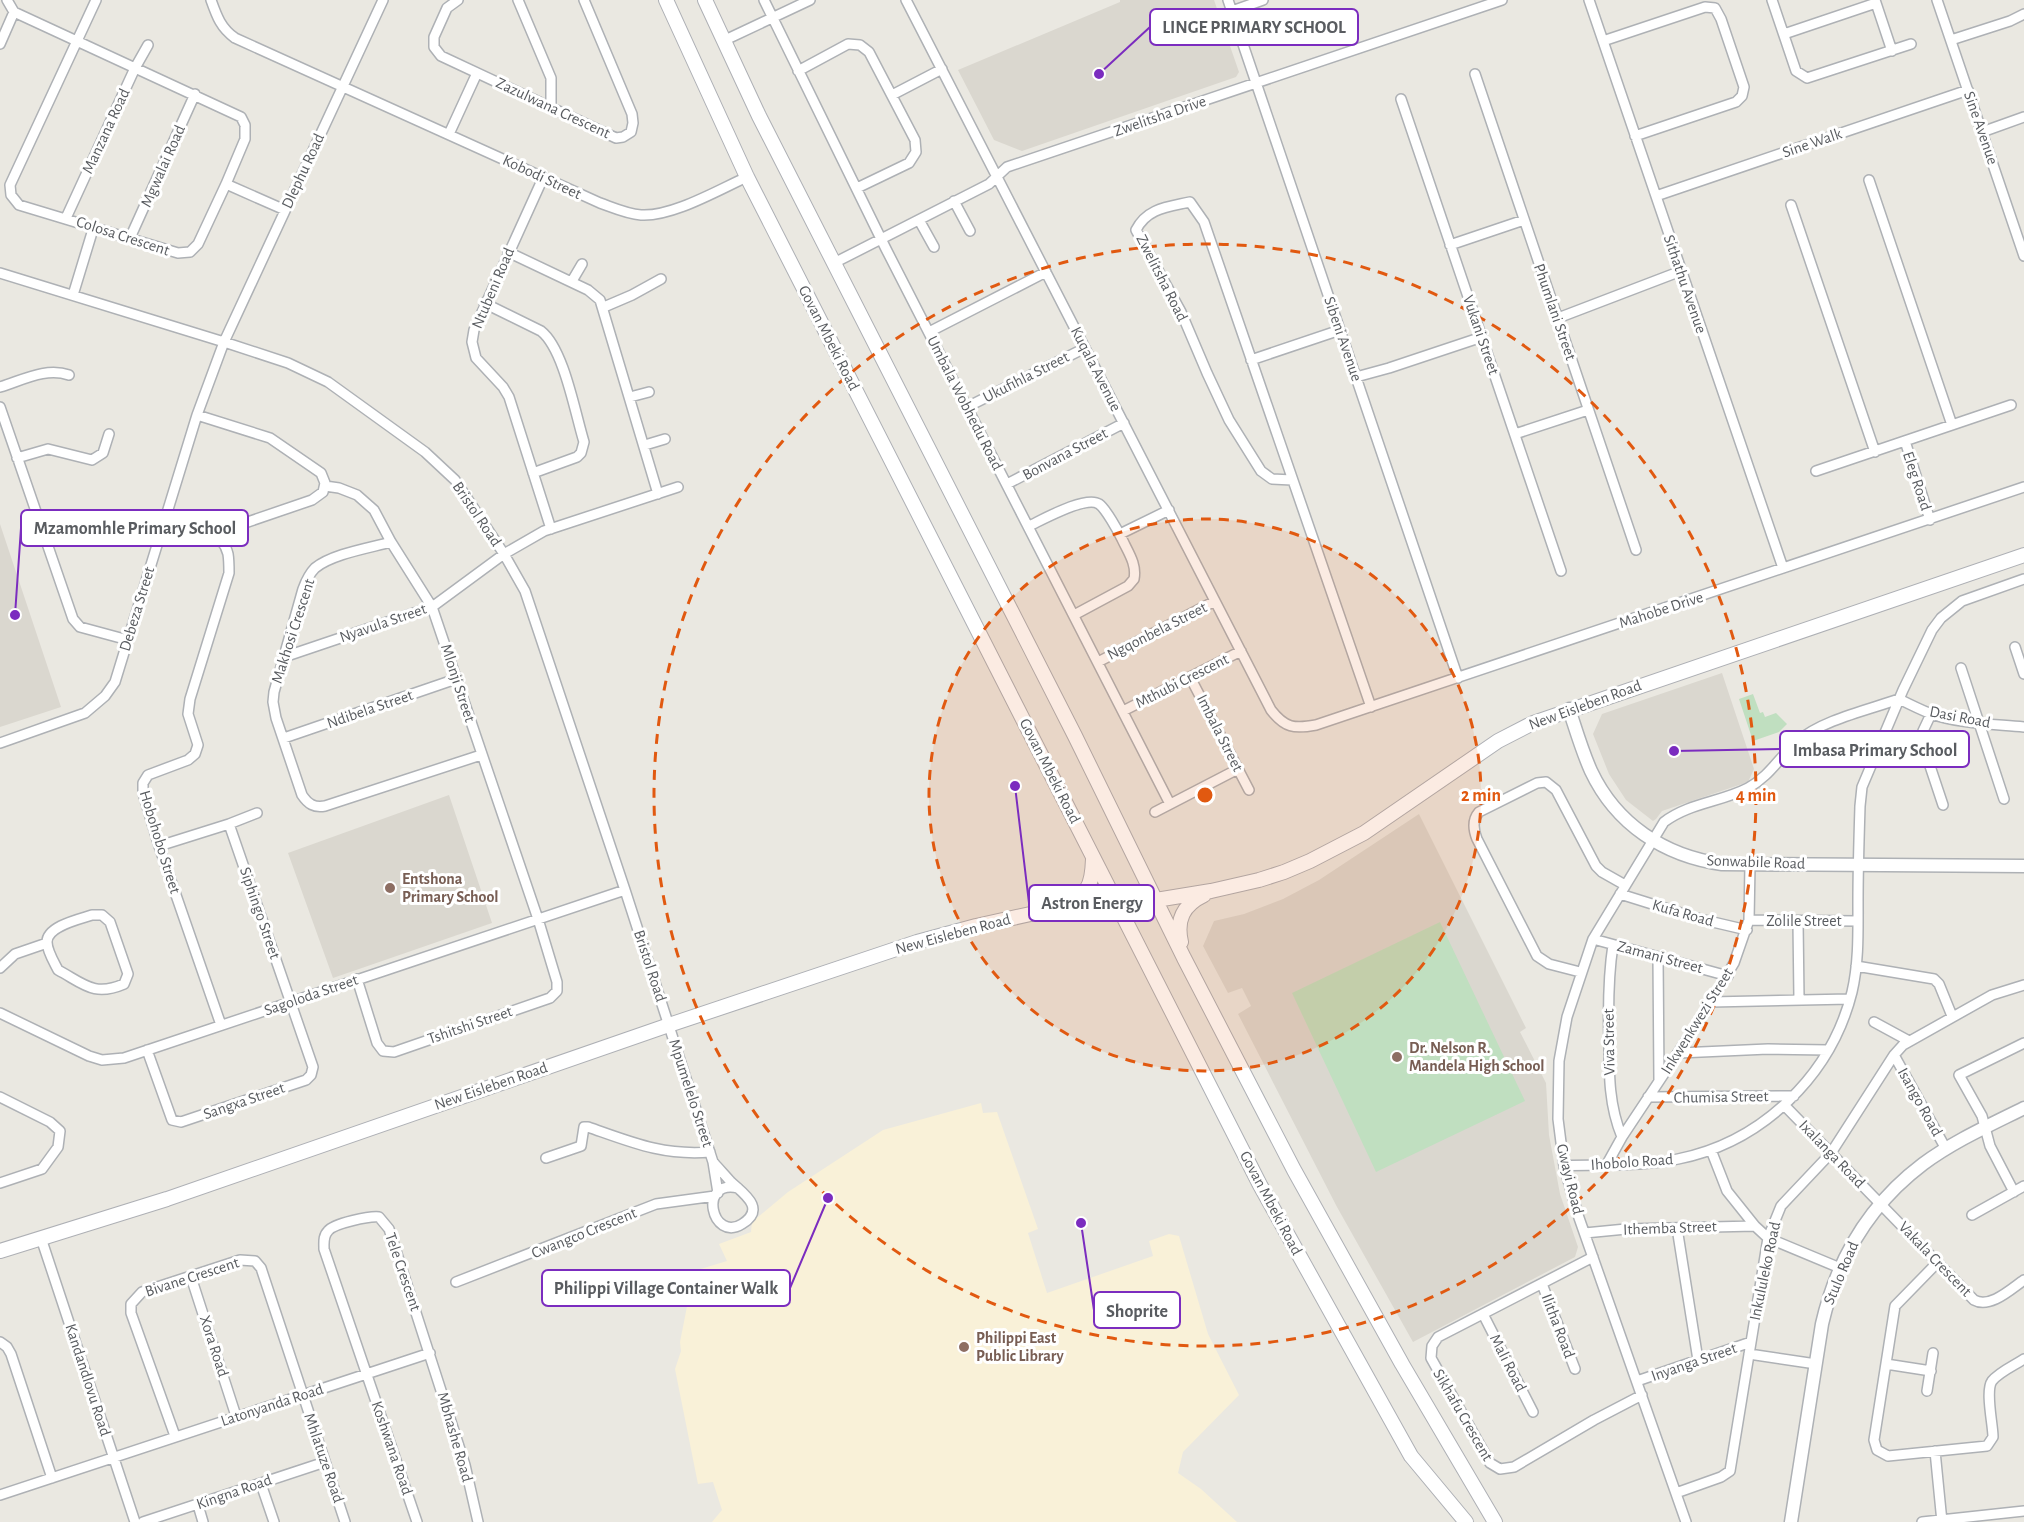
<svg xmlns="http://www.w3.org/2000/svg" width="2024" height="1522" viewBox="0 0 2024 1522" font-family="'Alegreya Sans',sans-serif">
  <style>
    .commercial { fill: #f9f1d8 }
    .education { fill: #dad7cf }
    .green { fill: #c0dfc0 }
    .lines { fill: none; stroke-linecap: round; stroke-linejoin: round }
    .minor-casing { stroke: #aeb1b5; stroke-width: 12 }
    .tertiary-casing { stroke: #aeb1b5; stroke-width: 15 }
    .secondary-casing { stroke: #aeb0b5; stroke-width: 16 }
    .minor { stroke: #fff; stroke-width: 9 }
    .tertiary { stroke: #fff; stroke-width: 12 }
    .secondary { stroke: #fff; stroke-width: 14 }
    .ring { fill: none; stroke: #e15910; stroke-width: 3; stroke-dasharray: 10 8 }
    .education-dot { fill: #8d6e63; stroke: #fff; stroke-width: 2 }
    .labels { text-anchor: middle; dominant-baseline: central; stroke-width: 6; stroke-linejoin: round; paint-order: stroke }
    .street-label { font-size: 16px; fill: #595c60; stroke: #fff }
    .education-label { font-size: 16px; font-weight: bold; fill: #785e54; stroke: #fff; text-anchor: start }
    .centre { fill: #e15910; stroke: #fff; stroke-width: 3 }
    .ring-label { font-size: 18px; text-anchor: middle; font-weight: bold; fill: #e15910; stroke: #fff; stroke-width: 6; stroke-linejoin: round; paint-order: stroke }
    .leader { fill: none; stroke: #7b2cbf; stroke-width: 2 }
    .callout-dot { fill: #7b2cbf; stroke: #fff; stroke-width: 2 }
    .callout { fill: #fff; stroke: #7b2cbf; stroke-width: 2 }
    .callout-label { font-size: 18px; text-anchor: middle; font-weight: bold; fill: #595c60 }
  </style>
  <rect width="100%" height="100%" fill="#eae8e1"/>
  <path class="commercial" d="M981,1103L983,1113L997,1112L1038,1229L1028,1233L1047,1293L1153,1256L1149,1241L1169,1234L1179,1236L1208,1334L1239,1395L1183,1452L1178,1473L1201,1489L1237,1522H712L722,1510L713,1482L698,1484L675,1369L681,1351L680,1342L694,1271L727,1261L719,1244L751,1232L752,1222L788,1192L883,1130Z"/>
  <path class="education" d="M1120,0H1214L1239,72L1236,77L1022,151L994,140L958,70L1120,2Z
    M0,524L61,707L0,727Z
    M1722,673L1754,769L1748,782L1662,811L1656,819L1653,821L1626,800L1609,774L1593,734L1602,714Z
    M449,795L492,923L333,978L288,853Z
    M1419,814L1526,1028L1520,1032L1546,1083L1549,1135L1560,1194L1578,1247L1575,1257L1413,1342L1337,1207L1238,1014L1251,1006L1242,988L1228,993L1203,946L1214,921L1244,914L1283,899L1319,880Z"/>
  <path class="green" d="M1753,694L1760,713L1763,712L1765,717L1776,713L1787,724L1779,732L1753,741L1739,699Z
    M1440,922L1525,1101L1376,1172L1292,993Z"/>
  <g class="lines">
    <g class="minor-casing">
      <path id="minor" d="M7,0L14,12L241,117L245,125V139L226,184L198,244L190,252L178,253L19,205L11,195L10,185L96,0
        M211,0C217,17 221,28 235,38L600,203C614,208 627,214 641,215C672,217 718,190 747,177
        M458,0L447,8L434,37V47L441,56L616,138L623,137L631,132L633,123L632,114L584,0
        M518,0L551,78V108
        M764,0L886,249L1170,804
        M906,0L1271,710C1285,728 1294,729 1316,725L2024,487
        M1228,0L1458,678
        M1589,0L1783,568
        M1772,0L1796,71L1807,78L1911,44
        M1875,0L1892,51
        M1937,0L2024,256
        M1232,11L1263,0
        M1784,34L1876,3
        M1951,40L2010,21L2024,14
        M723,41L810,0
        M1603,41L1705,7L1715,8L1721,19L1744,87L1742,96L1736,102L1635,136
        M0,44L14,12
        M798,71L848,44L860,45L869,52L915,140L916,152L909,163L857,188
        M1475,74L1636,550
        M892,95L942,69
        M1401,99L1561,571
        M1982,132L2024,117
        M449,134L477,73
        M543,178L474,330L472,342L476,358L503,387L509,397L551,529
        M1869,180L1952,425
        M226,184L285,210
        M1656,196L1968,90
        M954,201L970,231
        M1791,205L1875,452
        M66,218L135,68L148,45
        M919,220L934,247
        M130,238L195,94
        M1450,245L1524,220
        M508,252L588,290L600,300L658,494
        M834,263L989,184L1007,167L1502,0
        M0,273L224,342L288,363L328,382L425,452L455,480L504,554L525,591L625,890L713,1162L718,1193
        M572,281L582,264
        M73,295L94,226
        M484,303L541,331C564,349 575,413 584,442L581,453L577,457L533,473
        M604,307L632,295L661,279
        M1558,318L1681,271
        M929,332L1046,272
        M1251,360L1340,330
        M1356,377L1389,368L1482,337
        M0,387C23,380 46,367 69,375
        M630,397L649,392
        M0,407L73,619L80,627L128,640
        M967,407L1085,348
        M197,415L270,438L321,473L325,483L323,492L312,500L236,526L217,534
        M1515,434L1588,410
        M1905,441L1930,520
        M645,445L665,439
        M17,458L48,449L92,460L103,453L109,434
        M1816,471L2011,405
        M1292,480L1272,479L1261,471L1229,420L1207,373L1181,312L1136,230C1147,208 1168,207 1190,202L1204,222L1371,707
        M1007,484L1124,423
        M325,486L339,488L357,495L374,510L391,542L432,607L538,919L557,982V991L550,998L394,1052L383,1051L377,1043L357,979
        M165,520C188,525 221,526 228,554C229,560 229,567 229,573L190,699L188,714L198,745L195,754L188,760L148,775L143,783V793L159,846L221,1025
        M1029,526C1042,520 1086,495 1099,504C1106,509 1118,531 1122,539C1128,552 1137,564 1134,579L1128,586L1074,615
        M1120,534L1169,510
        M391,542C369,548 332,554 315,568C309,574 306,581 303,589L274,692L273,702L276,718L302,795C308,804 314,808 325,806L481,755
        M2015,647L2024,674
        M284,657L432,607L504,554L544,531L678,487
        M1098,662L1215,601
        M1961,668L2004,799
        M1190,677L1249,790
        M1123,711L1241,651
        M1931,714L1923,731L1922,742L1943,805
        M284,738L456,679
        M0,743L85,713L105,696L115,682L197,415L224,342L383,0
        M1155,812L1238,769
        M159,846L229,824L257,813
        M1620,894L1700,919L1747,930
        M92,915H102L110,922L128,974L124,984C94,997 84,984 58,970C54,962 47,951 47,942C47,926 80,919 92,915Z
        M1749,920L1858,921
        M1798,922L1799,999
        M1593,939L1728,976
        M1613,945C1608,977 1608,1009 1609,1042C1609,1075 1609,1106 1622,1137
        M1658,957L1659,1080
        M1856,966L1934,979L1939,984L1952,1016
        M0,968L15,954L47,943
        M1580,972L1549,964L1537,956L1477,839C1473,829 1472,820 1479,812L1537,783L1546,782L1556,790L1596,866L1602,872L1625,885
        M1711,1002L1850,999
        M0,1013L89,1056L102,1060L124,1058L625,890
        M1874,1022L1909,1041
        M147,1050L172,1120L181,1122L306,1080L311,1075L313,1067L229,824
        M1679,1053L1768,1049L1828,1050
        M1894,1055L1946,1149
        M0,1097L50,1122L60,1131L58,1147L42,1169L0,1183
        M1648,1097L1794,1096
        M1784,1105L1974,1300C1990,1309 2011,1289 2024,1280
        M1711,1150L1727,1191L1755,1226L1768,1238L1840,1268
        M546,1158L581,1146L584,1127H588C631,1142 663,1156 710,1152
        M714,1163C719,1169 725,1175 730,1181C741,1192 768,1208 742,1224C712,1243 697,1179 738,1188
        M1607,1164L1622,1137L1703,1015L1734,963L1749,920L1750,865
        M1564,1166C1602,1164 1641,1167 1678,1159C1762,1142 1831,1076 1852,992C1859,962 1858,931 1858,901C1858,869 1859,838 1860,806L1862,787L1903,690L1932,630L1941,618L1962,601L2024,579
        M2014,1192L1990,1146L1982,1116L1959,1075L2024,1043
        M1972,1215L2024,1186
        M1677,1228L1698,1360
        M1585,1233L1626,1229L1755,1226
        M41,1238L135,1522
        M1593,1257L1438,1337L1432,1346L1431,1358L1490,1463L1500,1469L1514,1467L1594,1420L1642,1395
        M1937,1263L1895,1306L1874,1440L1877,1450L1888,1456L1987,1446L1993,1437C1993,1424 1985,1391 1992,1381C1999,1372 2015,1365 2024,1359
        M191,1277L236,1416
        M456,1282L656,1204L715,1196
        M1542,1284L1575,1369
        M1483,1314L1533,1412
        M0,1342L7,1347L11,1354L52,1478
        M1749,1354L1816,1364
        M1886,1364L1931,1371
        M1637,1381L1751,1342
        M1927,1391L1933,1353
        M175,1436L131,1313V1304L142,1292L240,1260L255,1261L261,1268L345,1522
        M1935,1451L1942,1522
        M261,1484L274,1522
        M1676,1493L1721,1477L1730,1471L1768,1238L1781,1206L1831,1153L1894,1055L1903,1045L1992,995L2024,985
        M0,1495L430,1353
        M198,1505L203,1522
        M143,1522L325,1462
        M417,1522L324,1249C324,1242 323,1236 328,1231C334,1223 370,1216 379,1217L389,1229L465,1465L478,1522
        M1686,1522L1578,1215L1564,1166L1558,1119L1559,1061L1567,1017L1593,939L1664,822C1689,803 1721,802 1748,788C1770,776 1780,756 1798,741C1822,720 1868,710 1899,699C1909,704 1919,709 1929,713C1959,724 1993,724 2024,727
        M1922,1522L2024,1511"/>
    </g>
    <g class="tertiary-casing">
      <path id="tertiary" d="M1569,709C1576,730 1582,751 1591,771C1616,824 1664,856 1722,864L2024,866
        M1791,1522L1822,1324C1837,1259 1870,1204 1923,1164C1954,1141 1990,1125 2024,1108"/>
    </g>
    <g class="secondary-casing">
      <path id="secondary" d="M666,0L747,177L1260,1185L1411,1456L1466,1522
        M705,0L759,116L1075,736L1184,958L1294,1170L1402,1364L1495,1522
        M1059,905C1088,895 1092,888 1093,859
        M1181,942C1176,920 1183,905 1204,895
        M0,1251L167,1199L669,1025L917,942L976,926L1035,913L1156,900L1211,891L1259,880L1284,872L1310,861L1364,833L1498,741L1533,723L2024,555"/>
    </g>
    <use href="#minor" class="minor"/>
    <use href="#tertiary" class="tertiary"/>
    <use href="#secondary" class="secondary"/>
  </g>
  <circle cx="1205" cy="795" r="276" fill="#e15910" fill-opacity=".12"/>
  <g class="ring">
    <circle cx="1205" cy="795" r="276"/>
    <circle cx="1205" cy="795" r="551"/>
  </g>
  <g class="education-dot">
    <circle cx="390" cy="888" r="6"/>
    <circle cx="1397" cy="1057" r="6"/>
    <circle cx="964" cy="1347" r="6"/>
  </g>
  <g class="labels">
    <g class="street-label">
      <text transform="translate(553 108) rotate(25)">Zazulwana Crescent</text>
      <text transform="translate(1160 116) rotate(-19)">Zwelitsha Drive</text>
      <text transform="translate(1981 128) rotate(71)">Sine Avenue</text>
      <text transform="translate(106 131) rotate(-65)">Manzana Road</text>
      <text transform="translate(1812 143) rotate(-19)">Sine Walk</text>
      <text transform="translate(163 166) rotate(-66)">Mgwalai Road</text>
      <text transform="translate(303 171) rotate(-65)">Dlephu Road</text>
      <text transform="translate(542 177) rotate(25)">Kobodi Street</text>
      <text transform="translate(123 236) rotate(18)">Colosa Crescent</text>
      <text transform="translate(1162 278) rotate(63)">Zwelitsha Road</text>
      <text transform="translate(1685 284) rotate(71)">Sithathu Avenue</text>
      <text transform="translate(493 288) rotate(-67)">Ntubeni Road</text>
      <text transform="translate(1555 312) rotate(71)">Phumlani Street</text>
      <text transform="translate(1481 335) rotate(71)">Vukani Street</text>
      <text transform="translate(829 338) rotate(63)">Govan Mbeki Road</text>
      <text transform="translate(1343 339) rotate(71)">Sibeni Avenue</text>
      <text transform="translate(1096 369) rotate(63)">Kuqala Avenue</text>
      <text transform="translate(1026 377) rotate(-27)">Ukufihla Street</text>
      <text transform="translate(965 403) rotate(63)">Umbala Wobhedu Road</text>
      <text transform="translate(1065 454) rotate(-28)">Bonvana Street</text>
      <text transform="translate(1917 481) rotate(72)">Eleg Road</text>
      <text transform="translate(477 514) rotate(56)">Bristol Road</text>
      <text transform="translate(137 609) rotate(-73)">Debeza Street</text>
      <text transform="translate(1661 610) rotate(-18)">Mahobe Drive</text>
      <text transform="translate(383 623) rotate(-19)">Nyavula Street</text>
      <text transform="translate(293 631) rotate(-72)">Makhosi Crescent</text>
      <text transform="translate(1157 631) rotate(-27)">Ngqonbela Street</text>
      <text transform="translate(1182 681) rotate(-27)">Mthubi Crescent</text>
      <text transform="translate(458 683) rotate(72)">Mlonji Street</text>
      <text transform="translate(1585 705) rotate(-20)">New Eisleben Road</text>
      <text transform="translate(370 709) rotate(-19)">Ndibela Street</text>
      <text transform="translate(1960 717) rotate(11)">Dasi Road</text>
      <text transform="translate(1220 733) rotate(63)">Imbala Street</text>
      <text transform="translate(1050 771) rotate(63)">Govan Mbeki Road</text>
      <text transform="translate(160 842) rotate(73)">Hobohobo Street</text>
      <text transform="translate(1756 862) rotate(2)">Sonwabile Road</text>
      <text transform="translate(260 913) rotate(71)">Siphingo Street</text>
      <text transform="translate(1683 913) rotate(16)">Kufa Road</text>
      <text x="1804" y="921">Zolile Street</text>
      <text transform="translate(953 934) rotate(-15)">New Eisleben Road</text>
      <text transform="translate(1660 957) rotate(15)">Zamani Street</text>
      <text transform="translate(650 966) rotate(72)">Bristol Road</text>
      <text transform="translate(311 995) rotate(-19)">Sagoloda Street</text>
      <text transform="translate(1697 1021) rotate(-58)">Inkwenkwezi Street</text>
      <text transform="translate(470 1025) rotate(-19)">Tshitshi Street</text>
      <text transform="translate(1609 1042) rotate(-91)">Viva Street</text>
      <text transform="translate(491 1086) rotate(-19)">New Eisleben Road</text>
      <text transform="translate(691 1093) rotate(72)">Mpumelelo Street</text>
      <text transform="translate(1721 1097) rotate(-1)">Chumisa Street</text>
      <text transform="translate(244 1101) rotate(-19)">Sangxa Street</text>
      <text transform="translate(1920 1102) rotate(61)">Isango Road</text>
      <text transform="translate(1832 1154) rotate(46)">Ixalanga Road</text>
      <text transform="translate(1632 1162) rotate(-4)">Ihobolo Road</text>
      <text transform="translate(1570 1179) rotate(76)">Gwayi Road</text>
      <text transform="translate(1271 1203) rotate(62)">Govan Mbeki Road</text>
      <text transform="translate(1670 1228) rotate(-2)">Ithemba Street</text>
      <text transform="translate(584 1233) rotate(-22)">Cwangco Crescent</text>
      <text transform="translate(1935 1259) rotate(46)">Vakala Crescent</text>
      <text transform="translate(1765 1271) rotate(-78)">Inkululeko Road</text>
      <text transform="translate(403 1272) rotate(71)">Tele Crescent</text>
      <text transform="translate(1841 1273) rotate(-67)">Stulo Road</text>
      <text transform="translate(192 1277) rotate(-18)">Bivane Crescent</text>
      <text transform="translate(1558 1326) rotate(69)">Ilitha Road</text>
      <text transform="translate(214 1346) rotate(72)">Xora Road</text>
      <text transform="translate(1694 1362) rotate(-19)">Inyanga Street</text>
      <text transform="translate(1508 1363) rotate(63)">Mali Road</text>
      <text transform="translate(88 1380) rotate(72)">Kandandlovu Road</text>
      <text transform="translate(272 1405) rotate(-18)">Latonyanda Road</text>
      <text transform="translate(1463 1415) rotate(60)">Sikhafu Crescent</text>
      <text transform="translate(455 1437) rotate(74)">Mbhashe Road</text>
      <text transform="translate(392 1448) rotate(71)">Koshwana Road</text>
      <text transform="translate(324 1458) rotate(71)">Mhlatuze Road</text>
      <text transform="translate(234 1492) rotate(-19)">Kingna Road</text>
    </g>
    <g class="education-label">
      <text x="402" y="879">Entshona<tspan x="402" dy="18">Primary School</tspan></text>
      <text x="1409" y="1048">Dr. Nelson R.<tspan x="1409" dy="18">Mandela High School</tspan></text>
      <text x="976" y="1338">Philippi East<tspan x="976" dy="18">Public Library</tspan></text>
    </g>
  </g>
  <circle cx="1205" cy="795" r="9" class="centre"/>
  <g class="ring-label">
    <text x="1481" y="801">2 min</text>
    <text x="1756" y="801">4 min</text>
  </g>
  <path class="leader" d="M1099 74L1150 27M15 615L21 528M1674 751L1780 749M1015 786L1029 903M828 1198L790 1288M1081 1223L1094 1310"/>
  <g class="callout-dot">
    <circle cx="1099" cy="74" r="6"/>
    <circle cx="15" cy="615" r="6"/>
    <circle cx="1674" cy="751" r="6"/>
    <circle cx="1015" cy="786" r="6"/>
    <circle cx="828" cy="1198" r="6"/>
    <circle cx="1081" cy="1223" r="6"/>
  </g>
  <g class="callout">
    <rect x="1150" y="9" width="208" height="36" rx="6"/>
    <rect x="21" y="510" width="227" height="36" rx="6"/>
    <rect x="1780" y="731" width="189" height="36" rx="6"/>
    <rect x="1029" y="885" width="125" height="36" rx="6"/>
    <rect x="542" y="1270" width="248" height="36" rx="6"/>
    <rect x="1094" y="1292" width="86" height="36" rx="6"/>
  </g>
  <g class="callout-label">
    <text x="1254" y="33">LINGE PRIMARY SCHOOL</text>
    <text x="135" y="534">Mzamomhle Primary School</text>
    <text x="1875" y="756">Imbasa Primary School</text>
    <text x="1092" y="909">Astron Energy</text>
    <text x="666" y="1294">Philippi Village Container Walk</text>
    <text x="1137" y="1317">Shoprite</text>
  </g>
</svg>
